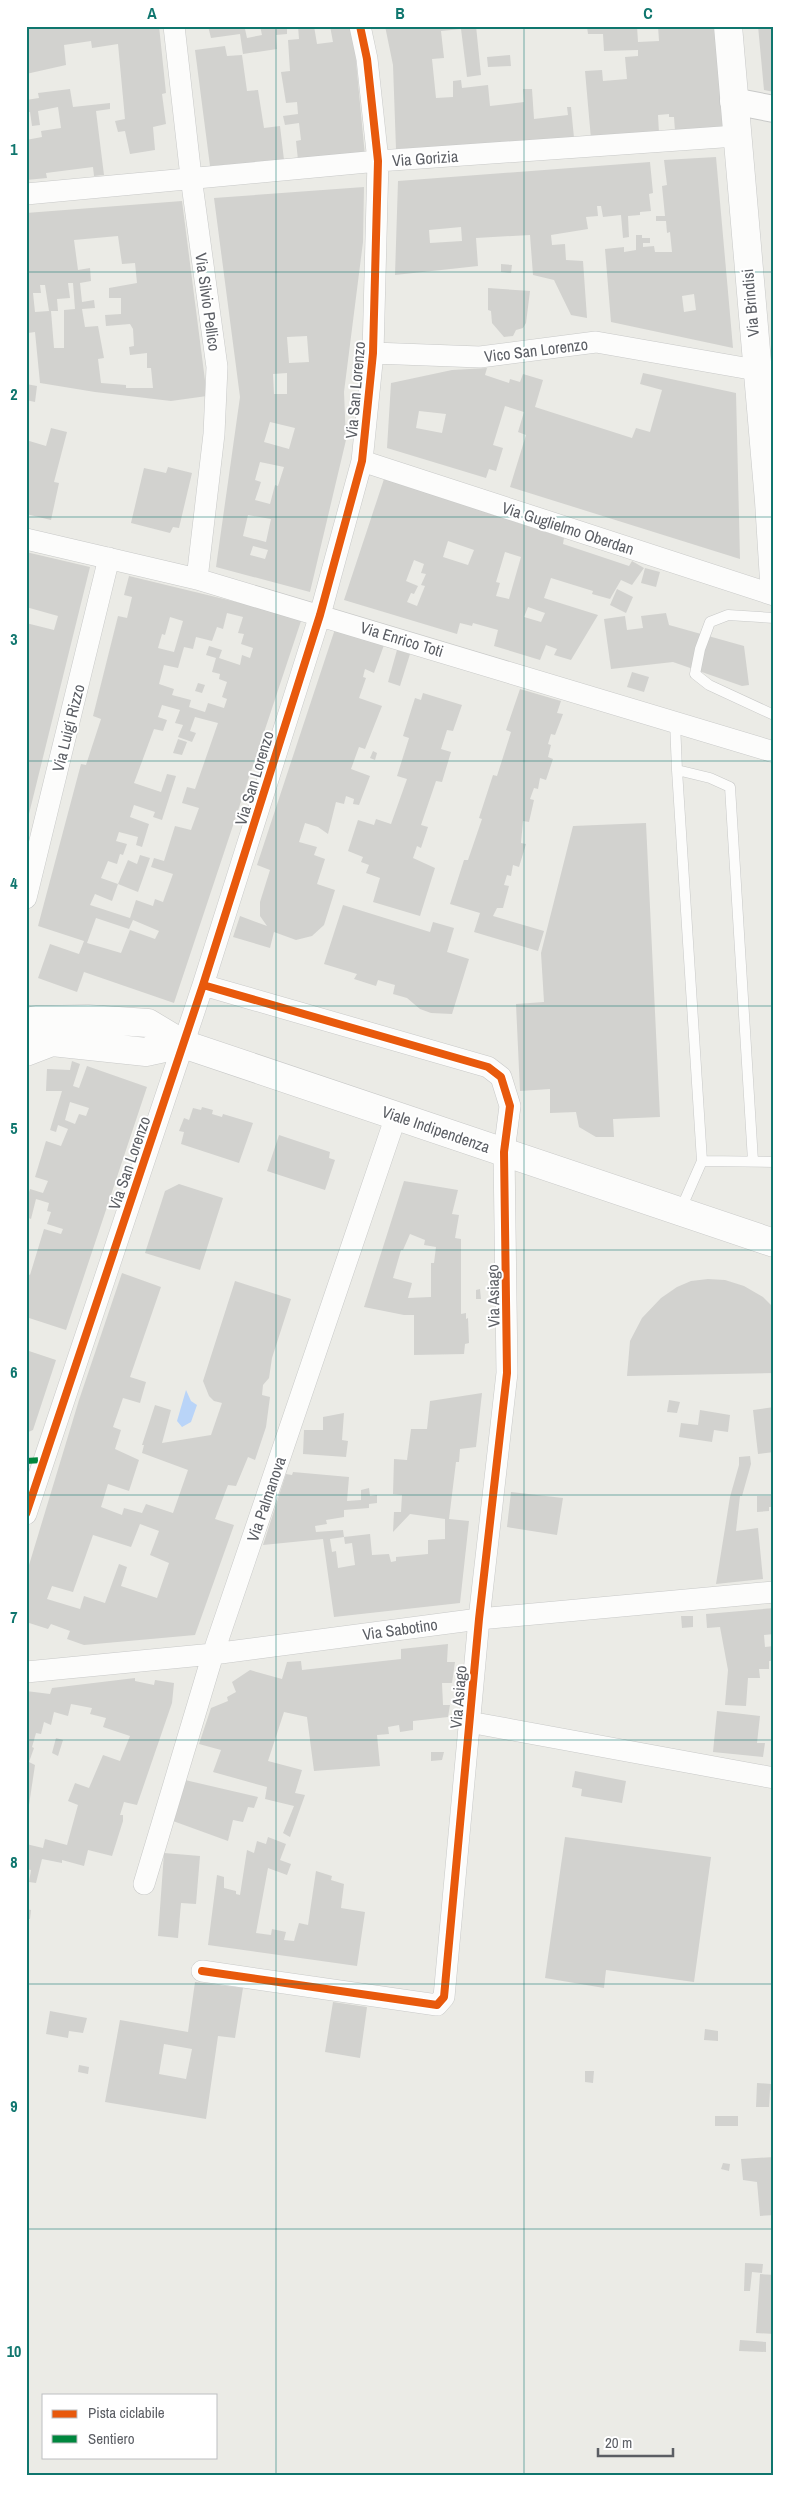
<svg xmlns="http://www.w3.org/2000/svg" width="800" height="2501" viewBox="0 0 800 2501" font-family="'Archivo Narrow',sans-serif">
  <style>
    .water { fill: #b9d4f8 }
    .building { fill: #d2d2cf; fill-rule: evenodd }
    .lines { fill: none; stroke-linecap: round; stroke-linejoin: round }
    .service-casing { stroke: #c8c9c8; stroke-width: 11 }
    .minor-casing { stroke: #c8c9c8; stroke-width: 22 }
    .tertiary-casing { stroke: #c8c9c8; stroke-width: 28 }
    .secondary-casing { stroke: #c8c9c8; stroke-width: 29 }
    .service { stroke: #fcfcfb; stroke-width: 10 }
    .minor { stroke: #fcfcfb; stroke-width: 21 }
    .tertiary { stroke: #fcfcfb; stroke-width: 26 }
    .secondary { stroke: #fcfcfb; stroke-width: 28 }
    .quiet { stroke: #00873e; stroke-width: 6; stroke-dasharray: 12 6; stroke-linecap: butt }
    .cycleway-casing { stroke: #fff; stroke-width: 11 }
    .cycleway { stroke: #e8590c; stroke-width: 8 }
    .grid { fill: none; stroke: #0f766e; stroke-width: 1; stroke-opacity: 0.55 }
    .labels { text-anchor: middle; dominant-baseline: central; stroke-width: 4; stroke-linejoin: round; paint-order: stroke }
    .street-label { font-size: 16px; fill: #5b5e64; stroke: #fff }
    .neatline { fill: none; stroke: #0f766e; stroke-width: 2 }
    .grid-label { font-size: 16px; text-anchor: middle; font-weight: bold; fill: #0f766e }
  </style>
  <rect width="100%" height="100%" fill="#ebebe6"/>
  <path class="water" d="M186,1390L191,1401L197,1405L191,1422L182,1427L177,1421Z"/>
  <path class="building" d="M26,26H159L166,93L162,94L166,124L153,127L155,150L130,154L125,131L118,132L115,121L125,119L118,44L92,48L91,41L64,45L66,65L26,74Z
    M208,26H252L245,29L247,38L262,35L260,26H287V34L276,35L277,49L243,54L240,34L211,38Z
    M298,26H314L317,44L333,42L330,26H351L354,40L365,156L298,160L296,141L301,140L299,123L285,125L283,116L298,114L297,102L286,103L281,72L290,71L288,40L299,39Z
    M385,26H476L481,75L467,77L461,29L441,31L444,58L432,59L436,98L453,97V81L461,80L462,88L488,85L490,106L524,102L523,89H532L534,119L568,115L567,107H571L574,138L396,149L393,65Z
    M637,26L638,42L659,41L658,26H716L725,127L675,131L674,117H669V114L658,115L659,133L591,139L585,71L602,70L603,81L627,79L625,57L638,56V50L604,51L603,34H588L587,27Z
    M758,26H774V92L764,90Z
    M225,46L227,56L242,55L247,91L258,90L264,128L280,126L284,160L210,166L195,50Z
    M510,55L511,66L488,67L487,57Z
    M70,89L73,107L110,103V109L96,111L104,175L94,176L93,167L46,173L47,178L26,180V140L42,137L41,131L61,128L58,107L38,111L40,125L32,126L30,112H26V100L39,98L38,93Z
    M716,157L733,348L611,322L605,249L624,247V252L636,250V235H642V238H650V243H643V247L654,246L655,252H672L670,232L667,233L666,221H656V216H665L662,186L667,185L664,160ZM694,294L696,310L684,312L682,296Z
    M650,162L653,193L649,194L651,211L640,212V215L628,216L629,237L623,238L621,215L603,217L601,206H597L598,216L586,217L588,229L551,235L552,245L565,244L566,260L583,261L587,318L571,315L554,280L533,275L530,235L476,238L478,266L395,275L398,181ZM461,227L462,241L430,243L429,230Z
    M364,187L363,242L344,392L346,440L310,592L216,567L240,397L214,198ZM307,336L309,362L289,363L287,337ZM287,373V394H274L273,374ZM270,422L295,428L289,449L264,442ZM260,462L284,467L278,486L275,485L270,504L255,500L261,482L255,480ZM248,515L271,519L266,542L243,536ZM253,546L268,550L265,559L250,555Z
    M182,201L207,396L171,401L95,392L40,383L35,332L28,333L26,312V213ZM118,236L122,264L135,263L137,283L109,288V298H121V314L105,315L106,326L130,324L133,329L134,346L129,347L130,355L147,353V368H151L153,388H126V385L101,383L98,359L104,358L98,326L85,327L82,309L95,308L94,300L82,302L80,283L91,281L90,268L78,270L74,240ZM68,283H73L75,309L64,310V348H54L51,311H58L57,299L70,298ZM40,285H45L49,311L35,312L33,293H41Z
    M501,264L512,265L511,273L501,272Z
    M488,288L530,291L526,323L523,328L516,330L513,336L504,337L492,323L491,311L488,310Z
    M487,368L485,375L509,383L510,379L520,382L523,374L543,380L535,407L632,438L636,428L650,432L662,390L640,384L643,373L736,393L740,559L510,487L526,435L518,432L524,412L505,406L493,445L503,448L496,471L489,469L486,478L387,448L391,383L452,370ZM419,411L446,414L442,433L416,428Z
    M26,384L37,386L35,402L26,400Z
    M51,428L67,432L54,482L59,483L51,520L26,514V440L46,446Z
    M168,467L192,473L179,528L173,527L170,533L131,523L144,468L166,473Z
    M384,479L564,538L563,544L629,566L632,561L644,568L632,585L621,580L610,599L592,594L593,591L551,578L544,598L598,615L571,660L554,655L557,649L546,645L540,660L494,646L498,630L473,623L472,626L460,623L457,634L344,600ZM448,541L474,550L468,565L443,557ZM505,552L521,557L509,599L496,596L500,583L496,582ZM414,560L424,564L421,573L426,574L421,585L425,586L417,606L407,602L411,593L414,594L418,586L406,581ZM528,607L545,613L541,622L524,617Z
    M26,552L90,567L27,822L26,623L54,630L58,616L26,607Z
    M645,568L660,572L656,587L641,583Z
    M129,576L302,618L174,1003L84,972L77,992L38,978L50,944L79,954L84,941L38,926L81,764L86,765L101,719L93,716L118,616L127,618L132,597L124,595ZM227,613L243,617L238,633L244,634L241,644L253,648L250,658L242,655L240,665L219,658L222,650L209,646L206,655L216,658L212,672L220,674L219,679L227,682L222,697L227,699L224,708L208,703L205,712L189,707L191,700L172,695L174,689L159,684L164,665L178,668L184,647L193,649L196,637L212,641L217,627L223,629ZM170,617L183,621L174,652L158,648L162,634L165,635ZM162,705L180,710L175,723L183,725L178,737L192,742L196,733L190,731L195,717L218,723L195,789L187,787L182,803L199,808L191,830L175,826L164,861L154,858L151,867L173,874L163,902L155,899L153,906L136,900L130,918L90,905L95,894L112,901L118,884L138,892L150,858L140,855L137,864L128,860L118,884L101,878L108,861L117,864L120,854L123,855L127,844L116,841L119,832L138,837L136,845L142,847L149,824L130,817L134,805L155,812L153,817L162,820L176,776L167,774L161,792L134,783L154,729L163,731L167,720L158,717ZM96,918L129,929L133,920L159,931L155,939L130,930L121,953L87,943Z
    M617,589L633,597L626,613L610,605Z
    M666,613L669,625L744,646L749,685L742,686L673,662L611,669L604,619L625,616L627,630L643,628L641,616Z
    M335,629L384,645L374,673L365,669L363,677L366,678L359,698L382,706L365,749L359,747L351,769L370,776L359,805L353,804L354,799L346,796L344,804L336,802L328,834L318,827L305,823L299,842L317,847L314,855L325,859L317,884L335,890L324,925L312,936L296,940L274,932L270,948L233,937L240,916L267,926L260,916V902L270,870L257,865Z
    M397,650L410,654L400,686L388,682Z
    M632,672L649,677L644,692L627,687Z
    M198,683L205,685L202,693L195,691Z
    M520,689L561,701L557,713L563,714L555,735L551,734L548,744L551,745L548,757L553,759L546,780L540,778L538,789L534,788L530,799L534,800L529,822L523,821L521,843L526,844L519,867L513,865L511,876L507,875L504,885L509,886L503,908H497L493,916L544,931L538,951L474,932L480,913L450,904L464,860H468L482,819L479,818L493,775L497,776L511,732L506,730Z
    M423,693L462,705L453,731L447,730L441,749L451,752L442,782L436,781L421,825L428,827L421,848L417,846L413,858L435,868L420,916L373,902L380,878L366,873L369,865L361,862L363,857L348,851L358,820L374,825L376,819L391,824L407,779L397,776L409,738L403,736L415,698L421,700Z
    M178,739L187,742L182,755L173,753Z
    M373,751L377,753L375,760L370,758Z
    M646,823L660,1117L613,1119L614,1137H596L579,1127L576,1112L550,1113V1089L520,1091L516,1004L544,1002L541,953L573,826Z
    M343,905L430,932L433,922L454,928L447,952L469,959L452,1014L431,1013L420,1009L407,998L393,994L395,985L378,980L376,986L354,979L357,974L324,964Z
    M72,1061L80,1064L73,1086L79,1088L87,1066L147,1087L66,1330L26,1317V1273L30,1275L44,1229L61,1234L63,1229L47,1224L51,1212L47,1211L49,1203L36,1199L31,1219L26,1217V1201L30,1189L43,1193L48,1181L35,1177L46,1141L61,1146L68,1129L58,1125L56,1132L50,1130L62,1091H46L47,1069L70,1070ZM70,1102L89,1108L86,1116L79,1114L75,1124L65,1120Z
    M202,1107L213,1110L212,1114L222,1117L223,1114L253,1123L239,1163L181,1144L184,1132L179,1131L184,1118L189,1120L193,1108L201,1110Z
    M279,1135L330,1152L329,1158L335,1160L325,1190L267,1171Z
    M404,1181L458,1190L452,1214L459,1215L455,1238L461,1239V1314L466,1313V1319L468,1318L469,1343L465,1344L464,1354L414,1355V1315H404L364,1307ZM410,1234L425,1240L424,1245L436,1247L434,1263H431V1297L408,1298L412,1283L393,1278L401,1250H403Z
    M179,1184L223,1198L200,1270L145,1253L165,1191Z
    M122,1273L161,1287L130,1377L146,1382L140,1403L123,1398L113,1427L121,1430L115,1449L139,1460L129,1491L108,1484L101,1507L122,1515L124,1508L142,1513L146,1504L173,1513L188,1470L142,1453L144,1445H142L155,1405L171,1410L162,1443L211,1435L222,1403L214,1401L209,1396L203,1381L235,1281L291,1299L272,1358L269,1378L263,1385L262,1395L270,1397L266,1427L255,1460L248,1457L236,1486L228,1485L215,1519L234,1525L195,1635L84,1645L67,1639L70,1631L51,1624L48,1629L26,1622V1575L79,1400ZM140,1524L159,1531L150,1555L169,1563L157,1598L121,1586L127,1567L119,1564L105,1603L84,1596L80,1609L47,1599L52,1586L73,1592L93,1535L131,1547Z
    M708,1279L725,1280L744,1286L763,1297L774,1308V1373L627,1376L630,1341L642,1318L661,1298L677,1287L691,1281Z
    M480,1289L481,1299H476V1290Z
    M26,1350L56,1360L33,1430L26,1433Z
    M482,1393L476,1447L460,1449L459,1462H456L449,1519L469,1521L460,1603L334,1617L323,1539L263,1545L286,1474L292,1475L293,1472L349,1477L347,1501L361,1500V1490L369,1488L370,1496L377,1495V1503L369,1504V1508L344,1510V1517L326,1520L327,1524L315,1526L316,1532L343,1530L344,1537L330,1539L332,1552L336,1551L338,1568L355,1565L352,1543L345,1544L344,1537L370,1534L372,1555L389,1554L391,1562L396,1561V1557L428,1554V1540L445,1539V1519L410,1514L393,1532L394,1512H401L402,1495L393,1494L394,1459L407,1460L411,1429H427L430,1401Z
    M669,1400L680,1402L677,1413L667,1412Z
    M774,1407V1452L758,1454L753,1410Z
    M700,1410L730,1415L728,1432L714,1430L712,1442L679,1437L681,1423L698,1425Z
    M344,1413L342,1440L348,1441L346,1457L303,1454L304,1430H323V1417Z
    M750,1456L751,1464L742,1496H740L736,1531L758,1528L763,1579L716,1584L730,1497L739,1465V1457Z
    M511,1492L563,1498L557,1535L507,1527Z
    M757,1496H774V1507H769V1511L757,1512Z
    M774,1608V1634L764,1635L765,1647L774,1646V1661H769V1669H759L760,1678H748L746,1706L725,1705L728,1670L720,1627L707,1628L706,1614Z
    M681,1616H693V1627L682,1628Z
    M448,1644L447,1662H455L452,1683H442L443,1705H450L448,1717L413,1721V1730L400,1732L399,1725L388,1727L389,1734L377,1735L380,1766L314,1771L307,1717L284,1712L268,1761L302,1770L295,1793L305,1795L290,1837L283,1833L294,1806L265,1799L267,1787L213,1772L221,1750L199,1744L211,1708L228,1701L227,1697L236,1692L232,1682L250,1670L282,1679L287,1662L301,1661L302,1670L401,1659V1649Z
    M135,1678V1681L154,1685L155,1680L174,1683L172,1703L137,1805L124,1802L120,1815H123V1821L112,1856L88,1850L84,1866L62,1860V1863L42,1859L36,1883L29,1882L31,1870L26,1869V1844L43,1848L45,1839L67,1845L78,1805L68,1801L75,1783L89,1788L103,1755L120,1761L130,1736L103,1727L106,1718L90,1714L92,1708L71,1704L68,1716L54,1712L51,1725L44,1722L41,1734L36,1733L32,1747L34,1748L29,1762L35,1765L26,1825V1691L50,1694L52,1688Z
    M717,1711L760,1716L757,1743H765L763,1757L713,1752Z
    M56,1738L63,1740L58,1756L52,1753Z
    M431,1752H444L442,1760L431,1761Z
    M575,1771L626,1781L622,1803L581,1796L582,1789L572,1787Z
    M185,1780L258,1797L254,1808L248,1807L243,1822L233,1820L228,1841L173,1821Z
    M268,1837L286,1844L280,1860L291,1864L287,1875L268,1868L256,1933L271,1935L272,1929L286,1932L284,1940L294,1941L299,1923L308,1925L316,1871L332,1876L331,1880L344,1884L341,1908L365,1912L357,1966L208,1945L217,1875L224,1877V1888L236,1891V1894L240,1895L247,1850L254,1853L257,1841L266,1844Z
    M565,1837L711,1857L694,1982L606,1970L604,1988L545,1978Z
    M164,1853L200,1856L196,1904L181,1903L178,1938L158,1936Z
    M26,1909L31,1910L30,1919H26Z
    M195,1982L243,1988L235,2038L218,2036L206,2119L105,2102L120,2020L188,2032ZM164,2044L192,2049L186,2079L159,2074Z
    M333,2002L367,2007L360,2058L325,2052Z
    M50,2011L87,2018L83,2033L69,2031L68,2038L46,2034Z
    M705,2029L718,2031V2041L704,2040Z
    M772,2059L774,2091L770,2090L769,2107H756L757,2083L771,2084Z
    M79,2065L89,2067L88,2074L78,2072Z
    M585,2071H594L593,2083L585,2082Z
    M715,2116H738V2126H715Z
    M774,2157V2215L760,2216L757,2182L743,2180L741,2159Z
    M723,2163L730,2164L729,2171L721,2169Z
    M745,2263L763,2264L762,2273L752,2272L750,2291H744Z
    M760,2274L774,2275V2334L756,2333Z
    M740,2340L766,2342V2352L739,2351Z"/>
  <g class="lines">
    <g class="service-casing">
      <path id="service" d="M774,618L728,615L710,622L700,649L695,674L709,685L774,715
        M675,722L677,770
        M702,1161L677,770L710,778L730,787L753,1161
        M680,1211L702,1161L774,1162"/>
    </g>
    <g class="minor-casing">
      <path id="minor" d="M174,26L191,177L217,367L214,434L197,579
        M26,194L378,161L736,136
        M373,353L480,357L596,342L756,370
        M362,461L774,595
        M26,539L197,579L774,752
        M26,898L109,558
        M26,1514L203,985L320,615L362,461L373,353L378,161L367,59L360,26
        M26,1672L213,1654L479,1619L774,1592
        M469,1722L774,1778
        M144,1884L213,1654L396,1116
        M202,1971L437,2005L444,1997L479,1619L507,1373L504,1152L510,1106L501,1077L488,1067L203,985"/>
    </g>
    <g class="tertiary-casing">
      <path id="tertiary" d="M733,101L774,109"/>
    </g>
    <g class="secondary-casing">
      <path id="secondary" d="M728,26L769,501L774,580
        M26,1023L36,1020L88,1019L148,1023L183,1044L774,1243
        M26,1052L52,1042L146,1052L183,1044"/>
    </g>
    <use href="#service" class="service"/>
    <use href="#minor" class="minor"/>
    <use href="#tertiary" class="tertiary"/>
    <use href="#secondary" class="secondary"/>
    <path class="quiet" d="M26,1461L43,1460"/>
    <g class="cycleway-casing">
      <path id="cycleway" d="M26,1514L203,985L320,615L362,461L373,353L378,161L367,59L360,26
        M202,1971L437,2005L444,1997L479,1619L507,1373L504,1152L510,1106L501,1077L488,1067L203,985"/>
    </g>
    <use href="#cycleway" class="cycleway"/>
  </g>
  <path class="grid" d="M276,26V2475M524,26V2475M26,272H774M26,517H774M26,761H774M26,1006H774M26,1250H774M26,1495H774M26,1740H774M26,1984H774M26,2229H774"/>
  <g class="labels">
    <g class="street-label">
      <text transform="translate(425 158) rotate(-4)">Via Gorizia</text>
      <text transform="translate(208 302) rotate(82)">Via Silvio Pellico</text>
      <text transform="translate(750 303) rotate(-95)">Via Brindisi</text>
      <text transform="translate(536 350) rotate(-7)">Vico San Lorenzo</text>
      <text transform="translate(355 390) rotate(-85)">Via San Lorenzo</text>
      <text transform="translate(568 528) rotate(18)">Via Guglielmo Oberdan</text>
      <text transform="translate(402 639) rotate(17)">Via Enrico Toti</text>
      <text transform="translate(68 728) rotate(-76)">Via Luigi Rizzo</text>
      <text transform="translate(254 778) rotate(-73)">Via San Lorenzo</text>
      <text transform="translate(436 1129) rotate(19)">Viale Indipendenza</text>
      <text transform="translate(129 1163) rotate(-71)">Via San Lorenzo</text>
      <text transform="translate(493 1296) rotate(-91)">Via Asiago</text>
      <text transform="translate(266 1499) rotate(-71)">Via Palmanova</text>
      <text transform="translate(400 1629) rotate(-8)">Via Sabotino</text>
      <text transform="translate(458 1697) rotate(-85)">Via Asiago</text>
    </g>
  </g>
  <rect width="800" height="2501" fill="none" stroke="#ffffff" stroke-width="55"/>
  <rect x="42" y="2394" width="175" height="65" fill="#ffffff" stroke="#bdbfc1"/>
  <rect x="52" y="2410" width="25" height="8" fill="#e8590c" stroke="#bdbfc1"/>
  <text x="88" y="2418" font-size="15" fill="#5b5e64">Pista ciclabile</text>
  <rect x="52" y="2435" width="25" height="8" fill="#00873e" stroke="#bdbfc1"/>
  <text x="88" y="2444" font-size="15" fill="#5b5e64">Sentiero</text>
  <path d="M598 2448v8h75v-8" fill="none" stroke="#5b5e64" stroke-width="2.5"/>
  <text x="605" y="2448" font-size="15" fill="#5b5e64" stroke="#ffffff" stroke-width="4" paint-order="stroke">20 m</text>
  <rect x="28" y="28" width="744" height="2446" class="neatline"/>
  <g class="grid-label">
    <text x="152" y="19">A</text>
    <text x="400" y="19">B</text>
    <text x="648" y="19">C</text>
    <text x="14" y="155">1</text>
    <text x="14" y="400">2</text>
    <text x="14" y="645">3</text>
    <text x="14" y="889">4</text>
    <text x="14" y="1134">5</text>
    <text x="14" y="1378">6</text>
    <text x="14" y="1623">7</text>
    <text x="14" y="1868">8</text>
    <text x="14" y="2112">9</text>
    <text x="14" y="2357">10</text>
  </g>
</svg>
